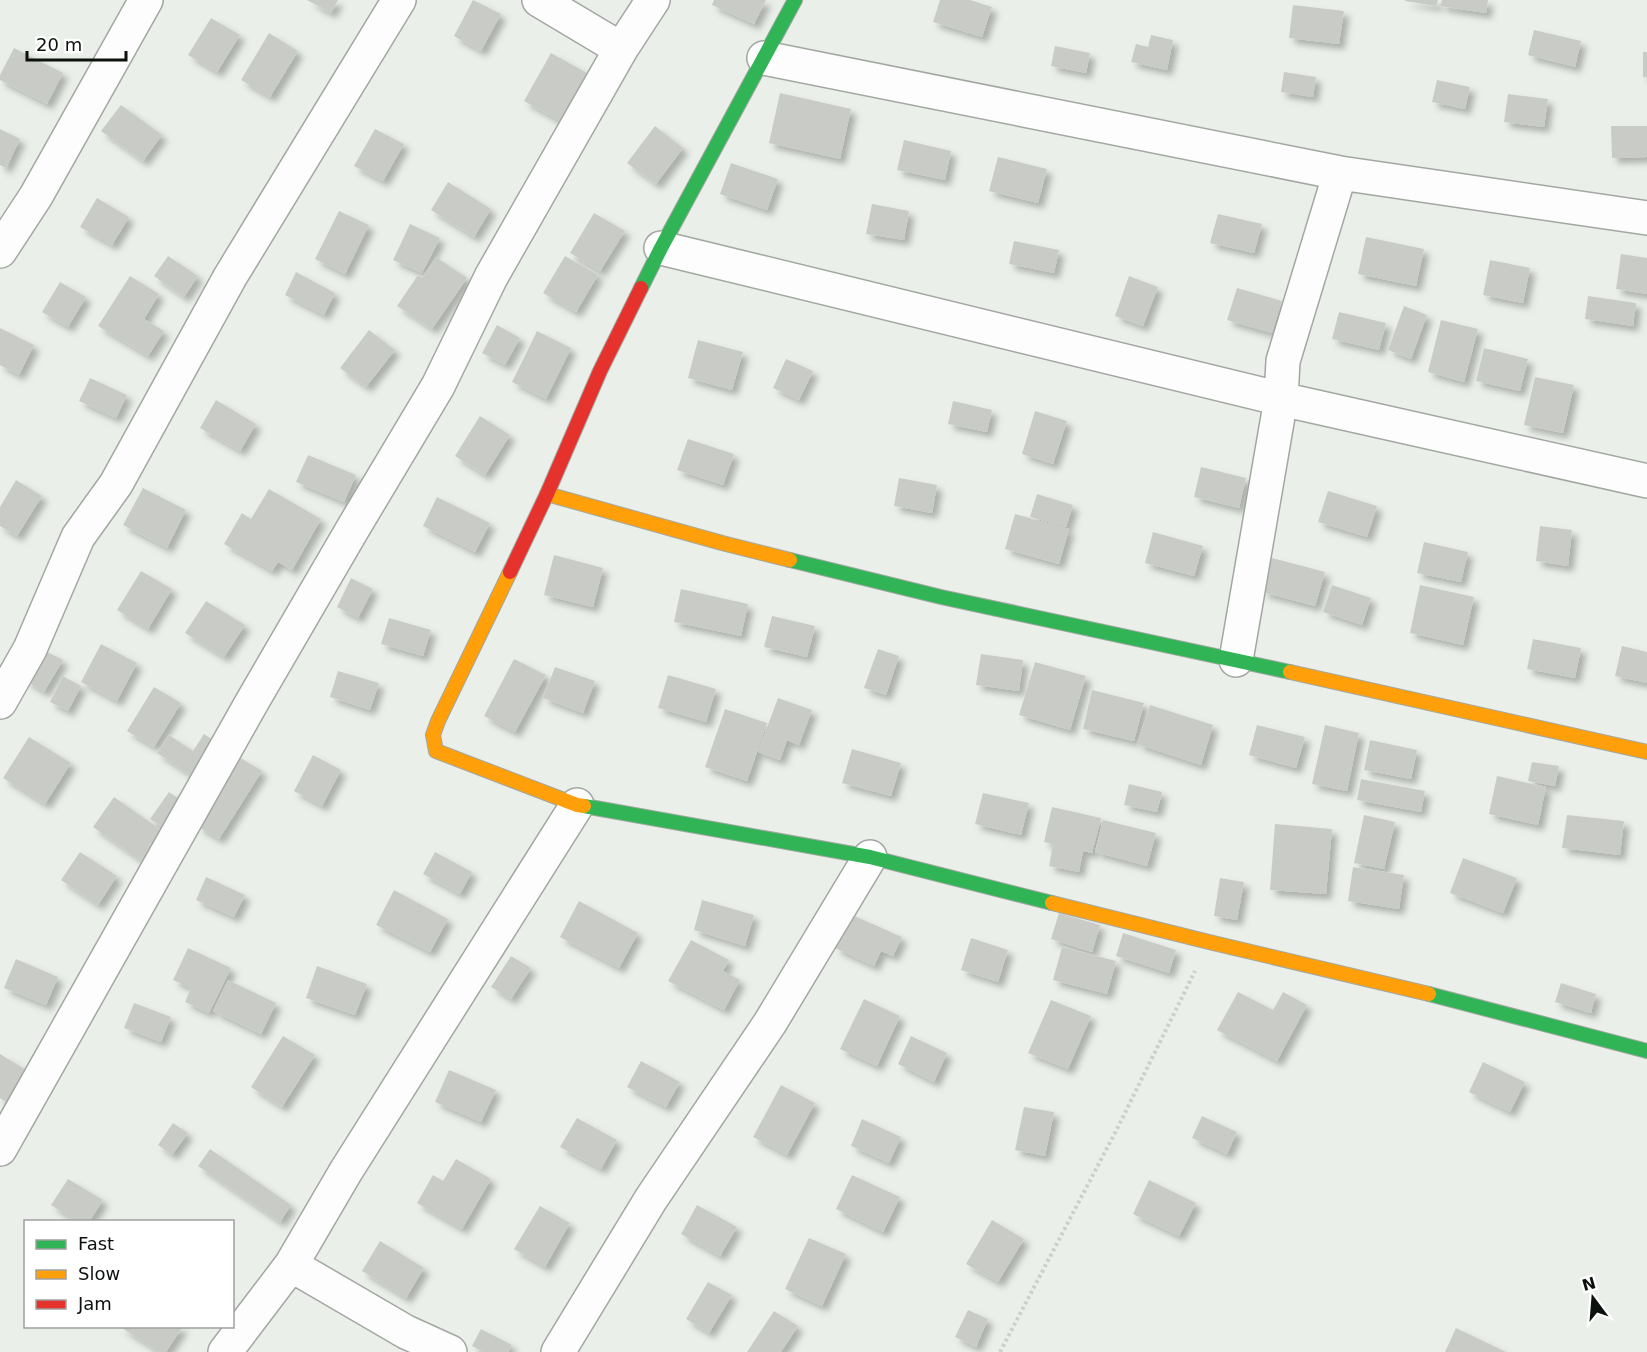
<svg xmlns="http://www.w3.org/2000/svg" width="1647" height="1352" viewBox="0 0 1647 1352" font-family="'DejaVu Sans',sans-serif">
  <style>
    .building { fill: #c9ccc6; filter: url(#shadow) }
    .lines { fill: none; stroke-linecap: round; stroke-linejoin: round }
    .street-casing { stroke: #a3a7a2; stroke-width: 36 }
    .fast-casing { stroke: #a3a7a2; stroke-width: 16 }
    .slow-casing { stroke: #a3a7a2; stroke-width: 16 }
    .jam-casing { stroke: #a3a7a2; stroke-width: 16 }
    .path { stroke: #cdcfcc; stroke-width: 4; stroke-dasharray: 3 3; stroke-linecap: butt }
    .street { stroke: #fcfdfc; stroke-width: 33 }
    .fast { stroke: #30b455; stroke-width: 14 }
    .slow { stroke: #ff9f0a; stroke-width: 14 }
    .jam { stroke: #e5322d; stroke-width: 14 }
  </style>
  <defs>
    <filter id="shadow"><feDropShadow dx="5.5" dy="5.5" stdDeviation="3" flood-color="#0004"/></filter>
  </defs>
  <rect width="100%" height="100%" fill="#eaf0e9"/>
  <path class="building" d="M307,0H338L331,13Z
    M473,0L501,14L481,51L454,36Z
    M714,0H766L754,24L712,5Z
    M940,0H970L992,7L982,37L933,22Z
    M1405,0H1438L1436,6L1405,1Z
    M1442,0H1488L1486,13L1440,6Z
    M1293,5L1344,11L1339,44L1289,38Z
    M211,18L240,35L217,72L188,55Z
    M1534,30L1581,41L1575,67L1528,55Z
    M269,33L298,51L270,97L241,80Z
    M1151,35L1173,40L1167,70L1131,62L1136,44L1148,47Z
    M1055,46L1090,53L1086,73L1051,66Z
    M14,48L63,73L47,104L0,80V75Z
    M1643,52H1647V77H1643Z
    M551,53L587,73L560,121L524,101Z
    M1284,72L1316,77L1313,97L1281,92Z
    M1437,80L1470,87L1465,109L1432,102Z
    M780,93L851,109L840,159L769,143Z
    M1508,94L1548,99L1544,127L1504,122Z
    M121,105L162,135L143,161L101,131Z
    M655,126L683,148L656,184L627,163Z
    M1611,126H1647V157L1612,158Z
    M0,129L20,139L6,168L0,165Z
    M375,129L404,144L383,181L354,166Z
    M904,140L951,151L945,180L897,170Z
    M998,157L1047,169L1038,203L989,191Z
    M731,163L778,179L767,210L720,194Z
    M448,182L491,209L474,237L431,210Z
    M97,198L129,217L112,245L80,227Z
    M872,204L909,211L904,240L866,234Z
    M339,211L369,225L345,274L315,259Z
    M594,213L625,231L600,271L570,253Z
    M1218,214L1262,224L1254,253L1210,243Z
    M410,224L440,238L422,273L393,260Z
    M1366,237L1424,249L1416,286L1358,274Z
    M1014,241L1059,250L1054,273L1009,264Z
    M1621,254L1647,258V294L1616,289Z
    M168,256L198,276L184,297L154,276Z
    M565,256L598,275L576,312L543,293Z
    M436,257L467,278L432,329L397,306L418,275L422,278Z
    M1490,260L1530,268L1523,303L1483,295Z
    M296,272L335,293L324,315L285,295Z
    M130,276L159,294L144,319L164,331L148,356L98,326Z
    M1129,276L1158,287L1143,326L1115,316Z
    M60,282L86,297L68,327L42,312Z
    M1237,288L1282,301L1272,333L1227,320Z
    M1588,296L1636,303L1633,326L1585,319Z
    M1404,306L1427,315L1411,359L1388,350Z
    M1339,312L1386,323L1379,350L1332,339Z
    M1441,320L1478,329L1464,382L1428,372Z
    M497,325L520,338L505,365L482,353Z
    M0,328L34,345L19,375L0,365Z
    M369,330L395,350L366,387L340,368Z
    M537,331L571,348L546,399L512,382Z
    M698,340L743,352L732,390L688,378Z
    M1484,348L1528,359L1520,391L1476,381Z
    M786,359L813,371L799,400L773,388Z
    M1535,377L1574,385L1563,433L1524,425Z
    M90,378L127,395L116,418L79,401Z
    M216,400L256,424L240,451L200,428Z
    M953,401L992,410L987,432L948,424Z
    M1035,411L1067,421L1053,464L1022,454Z
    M480,416L510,435L485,475L455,456Z
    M688,439L734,454L723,485L677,470Z
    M308,455L356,475L344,502L296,482Z
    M1201,467L1246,478L1239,508L1194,497Z
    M899,478L937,485L932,513L894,506Z
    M16,480L42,496L17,536L0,526V507Z
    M143,488L186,510L167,548L123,525Z
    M269,489L321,519L292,570L278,562L272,571L224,544L242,513L251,519Z
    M1328,491L1377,506L1367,537L1318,522Z
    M1037,494L1073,505L1066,527L1030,517Z
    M437,497L490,523L475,552L423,526Z
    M1015,514L1069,529L1059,564L1005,549Z
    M1540,526L1572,530L1568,566L1536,561Z
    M1153,532L1203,546L1194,576L1145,563Z
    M1424,542L1468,552L1461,582L1417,573Z
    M554,555L603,568L593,607L544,595Z
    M1272,558L1325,572L1315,606L1262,592Z
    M141,571L172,589L148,629L117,610Z
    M351,578L373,589L358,618L337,607Z
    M1332,585L1371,598L1362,625L1323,612Z
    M1420,585L1474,597L1463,645L1410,633Z
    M681,589L748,604L741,636L674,622Z
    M206,601L245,625L224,657L185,633Z
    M772,616L815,626L807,657L764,647Z
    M389,618L431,630L423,656L381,644Z
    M1533,639L1581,648L1575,678L1527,669Z
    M101,644L137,663L117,701L81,682Z
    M1622,646L1647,652V683L1615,676Z
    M878,649L899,656L886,695L864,688Z
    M43,650L63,660L44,692L25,680Z
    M981,654L1023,660L1019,691L976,685Z
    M514,659L546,675L515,732L484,716Z
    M1035,662L1086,676L1070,730L1019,715Z
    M555,667L595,681L583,713L543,698Z
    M338,671L379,683L370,710L330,697Z
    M668,675L716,689L706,722L658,708Z
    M63,676L81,686L68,711L50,702Z
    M154,687L181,703L154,747L127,731Z
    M1092,690L1144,703L1134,741L1083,729Z
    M778,698L812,710L799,745L787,740L780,760L758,752Z
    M1150,705L1213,725L1201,765L1137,744Z
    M725,709L767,723L747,781L705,767Z
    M1257,725L1305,737L1296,768L1249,755Z
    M1325,725L1359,733L1347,791L1312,784Z
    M204,734L220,745L197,779L157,753L169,735L193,751Z
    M29,737L71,763L45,804L3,778Z
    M1370,740L1417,750L1411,779L1364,770Z
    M852,749L901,763L891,796L842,783Z
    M313,755L341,770L322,806L294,791Z
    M241,758L262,771L219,839L197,826Z
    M1532,762L1559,766L1555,786L1528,781Z
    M1497,776L1546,787L1538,825L1489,814Z
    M1361,779L1425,791L1421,812L1357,800Z
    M1129,784L1162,792L1157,812L1124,805Z
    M169,792L187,804L169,831L150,819Z
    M983,793L1029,803L1021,835L975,824Z
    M114,797L164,832L143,862L93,827Z
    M1052,807L1101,818L1092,853L1083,851L1079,872L1049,866L1053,844L1044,842Z
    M1364,815L1395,822L1384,869L1354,863Z
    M1567,815L1624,821L1620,855L1562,848Z
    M1103,820L1156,833L1147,866L1095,852Z
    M1275,824L1332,829L1326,894L1270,890Z
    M80,852L117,876L98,905L61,880Z
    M435,852L472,872L460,894L423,874Z
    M1463,858L1517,878L1503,913L1450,893Z
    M1353,867L1404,875L1399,909L1348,901Z
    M206,877L245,895L234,917L196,900Z
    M1220,878L1244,882L1237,920L1214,916Z
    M394,890L448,919L430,952L376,925Z
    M702,900L754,915L745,946L694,930Z
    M579,901L638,933L619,968L560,937Z
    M1059,913L1100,925L1092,952L1051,939Z
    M850,914L902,937L893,956L881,951L874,966L835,948Z
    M1123,933L1176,950L1169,973L1116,956Z
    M971,938L1008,950L998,982L961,970Z
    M691,940L729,960L723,971L740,980L724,1010L668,981Z
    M1062,947L1116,961L1107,994L1053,980Z
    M188,948L231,968L209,1013L185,1002L191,988L173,980Z
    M511,956L531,968L511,999L491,987Z
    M16,959L58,977L46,1005L4,988Z
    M317,966L367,984L355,1015L306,998Z
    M228,980L276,1003L261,1034L213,1011Z
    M1561,983L1596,994L1591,1013L1555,1002Z
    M1238,992L1273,1010L1283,992L1307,1005L1277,1061L1217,1030Z
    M864,999L900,1016L877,1066L840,1049Z
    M1051,1000L1091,1016L1068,1069L1028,1053Z
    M134,1003L171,1017L161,1042L124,1028Z
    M283,1036L315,1055L282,1107L251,1087Z
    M911,1036L947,1053L934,1082L898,1064Z
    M0,1054L26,1070L6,1102L0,1098Z
    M641,1061L680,1082L666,1107L627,1087Z
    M1483,1062L1525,1082L1510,1112L1469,1092Z
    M449,1070L496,1090L481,1122L435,1102Z
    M781,1085L815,1103L787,1155L753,1137Z
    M1024,1107L1054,1112L1045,1156L1015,1150Z
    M1202,1116L1237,1132L1227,1154L1192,1138Z
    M577,1118L617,1140L601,1169L560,1147Z
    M862,1119L901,1137L889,1163L851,1146Z
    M173,1123L188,1133L172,1155L158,1145Z
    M210,1149L291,1205L280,1222L198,1166Z
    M456,1159L491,1179L462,1229L417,1203L433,1175L443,1181Z
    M852,1175L900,1197L883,1232L836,1209Z
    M68,1179L103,1200L89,1222H78L51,1205Z
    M1149,1180L1196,1203L1179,1236L1133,1214Z
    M697,1205L737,1227L720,1256L681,1234Z
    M540,1206L570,1223L545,1267L514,1249Z
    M992,1220L1024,1239L998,1282L966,1264Z
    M809,1238L846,1254L822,1306L785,1289Z
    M380,1241L424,1268L406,1298L362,1271Z
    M708,1282L732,1295L709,1333L686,1319Z
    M968,1310L988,1319L976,1347L955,1337Z
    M774,1311L798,1326L781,1352H747Z
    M119,1326H183L166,1352H159Z
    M1456,1328L1506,1352H1445Z
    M481,1329L512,1345L508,1352H484L472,1346Z"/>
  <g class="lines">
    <g class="street-casing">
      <path id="street" d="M539,0L621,49
        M764,58L1340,173L1647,218
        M661,248L1281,399L1647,481
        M0,251L36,196L146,0
        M1236,660L1281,399L1283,361L1340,173
        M0,702L30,649L78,537L116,484L230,277L399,0
        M0,1149L252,702L352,530L438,386L491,277L621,49L653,0
        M291,1265L406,1332L450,1352
        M225,1352L291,1265L346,1171L577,805
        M558,1352L651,1199L770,1023L870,857"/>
    </g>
    <g class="fast-casing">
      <path id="fast" d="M641,288L661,248L795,0
        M790,560L941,597L1290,672
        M584,806L870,857L1052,903
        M1429,994L1647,1051"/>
    </g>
    <g class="slow-casing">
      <path id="slow" d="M547,494L722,543L790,560
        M510,572L438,721L433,735L436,751L577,805L584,806
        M1290,672L1647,752
        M1052,903L1209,942L1429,994"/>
    </g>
    <g class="jam-casing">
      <path id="jam" d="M510,572L547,494L600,371L641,288"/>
    </g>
    <path class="path" d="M1000,1352L1116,1131L1195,971"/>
    <use href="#street" class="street"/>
    <use href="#fast" class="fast"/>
    <use href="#slow" class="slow"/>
    <use href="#jam" class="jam"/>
  </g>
  <rect x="24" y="1220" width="210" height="108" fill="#ffffff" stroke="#9ea09e" stroke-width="1.5"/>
  <rect x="36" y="1240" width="30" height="9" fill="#30b455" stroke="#9ea09e" stroke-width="1.5"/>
  <text x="78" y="1250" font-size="18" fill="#0d110d">Fast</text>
  <rect x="36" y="1270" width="30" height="9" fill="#ff9f0a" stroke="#9ea09e" stroke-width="1.5"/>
  <text x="78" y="1280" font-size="18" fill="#0d110d">Slow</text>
  <rect x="36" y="1300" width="30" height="9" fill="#e5322d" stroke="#9ea09e" stroke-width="1.5"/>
  <text x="78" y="1310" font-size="18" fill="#0d110d">Jam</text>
  <g transform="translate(1593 1298) rotate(344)" stroke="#ffffff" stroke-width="4.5" paint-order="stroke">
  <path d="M0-4.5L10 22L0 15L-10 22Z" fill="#0d110d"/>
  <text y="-9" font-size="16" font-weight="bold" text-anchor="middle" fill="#0d110d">N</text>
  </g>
  <path d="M27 51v9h99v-9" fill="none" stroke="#0d110d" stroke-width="3"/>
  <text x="36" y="51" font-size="18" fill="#0d110d" stroke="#ffffff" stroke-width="4.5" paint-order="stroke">20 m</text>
</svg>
